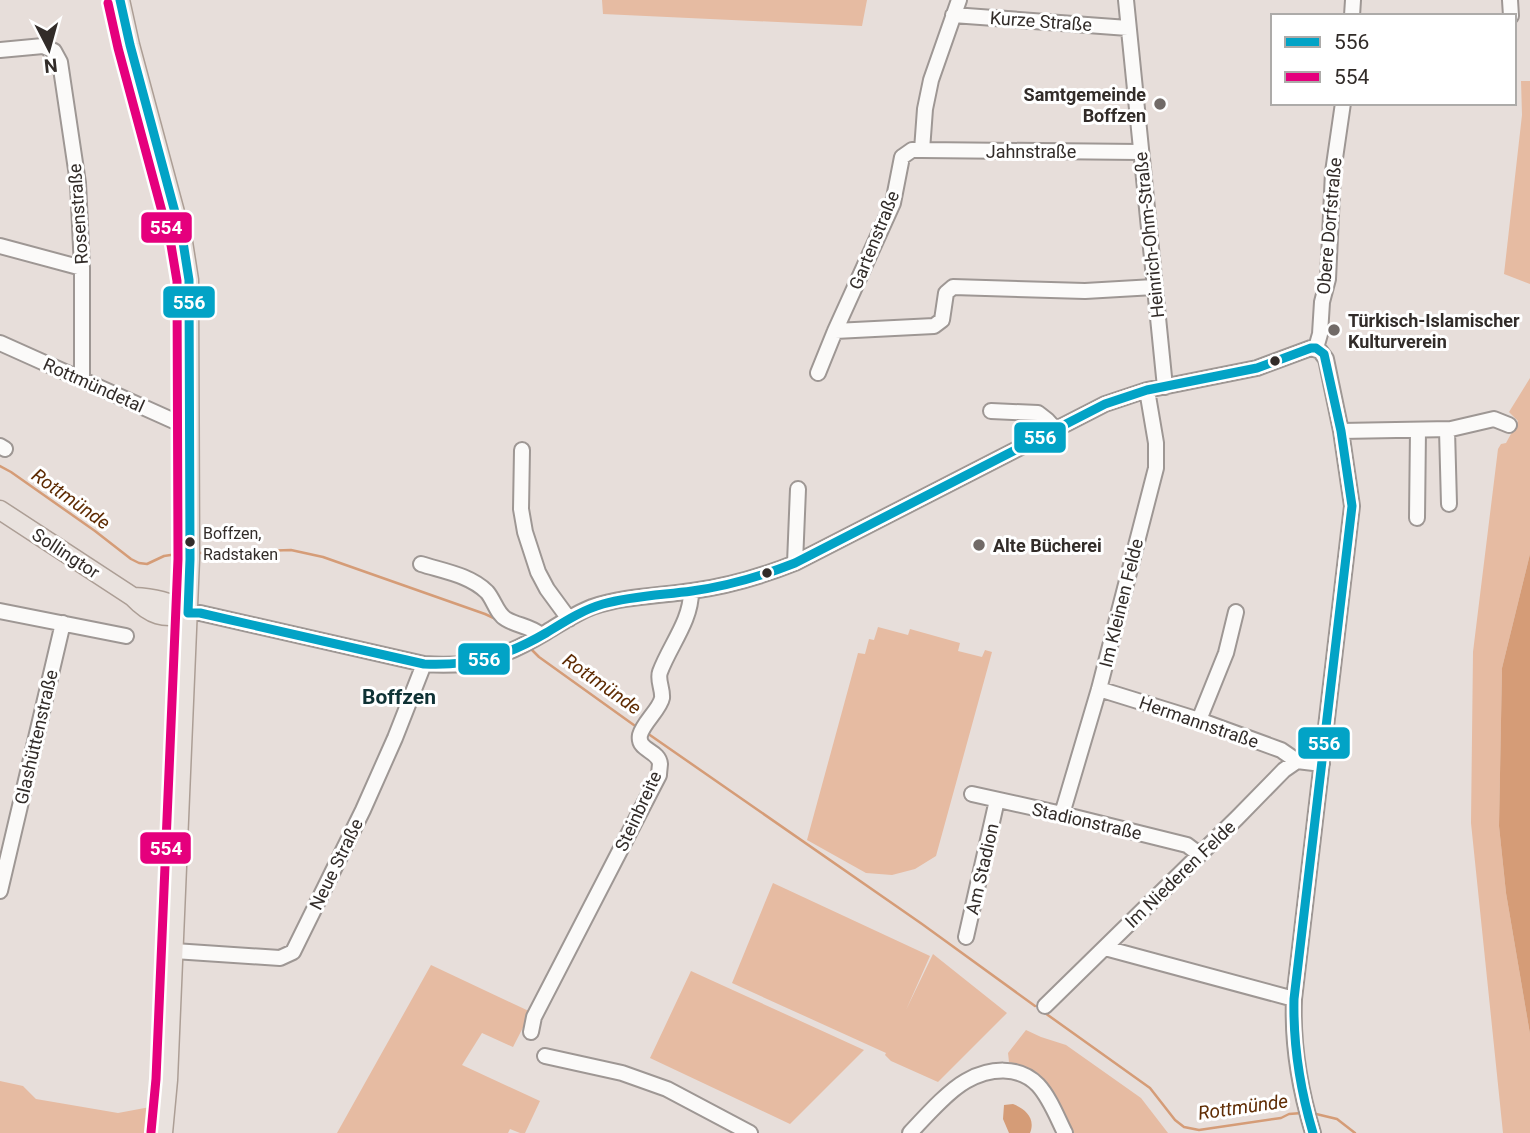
<svg xmlns="http://www.w3.org/2000/svg" width="1530" height="1133" viewBox="0 0 1530 1133" font-family="Roboto,sans-serif">
  <style>
    .green { fill: #e6bba2 }
    .water { fill: #d59c77 }
    .lines { fill: none; stroke-linecap: round; stroke-linejoin: round }
    .stream { stroke: #d59c77; stroke-width: 2.5 }
    .minor-casing { stroke: #9e9794; stroke-width: 18 }
    .major-casing { stroke: #ac9e95; stroke-width: 21 }
    .minor { stroke: #fbfaf9; stroke-width: 14 }
    .major { stroke: #e9e2de; stroke-width: 18 }
    .bus-1-casing { stroke: #fff; stroke-width: 14 }
    .bus-2-casing { stroke: #fff; stroke-width: 14 }
    .bus-1 { stroke: #02a3c6; stroke-width: 9 }
    .bus-2 { stroke: #e5007d; stroke-width: 9 }
    .poi-dot { fill: #716a67; stroke: #fff; stroke-width: 2.5 }
    .bus-dot { fill: #322c29; stroke: #fff; stroke-width: 2.5 }
    .labels { text-anchor: middle; dominant-baseline: central; stroke-width: 6; stroke-linejoin: round; paint-order: stroke }
    .bus-label { font-size: 16px; fill: #322c29; stroke: #fff; text-anchor: start }
    .street-label { font-size: 18px; fill: #322c29; stroke: #fff }
    .poi-label { font-size: 18px; font-weight: bold; fill: #322c29; stroke: #fff; text-anchor: start }
    .water-label { font-size: 19px; font-style: italic; fill: #5f2c04; stroke: #fff }
    .quarter-label { font-size: 21px; font-weight: bold; fill: #0f3235; stroke: #fff }
    .line-badge { stroke: #fff; stroke-width: 2.5 }
    .badge-label { font-size: 19px; text-anchor: middle; font-weight: bold; fill: #fff }
  </style>
  <rect width="100%" height="100%" fill="#e7deda"/>
  <path class="green" d="M602,0H867L862,26L603,14Z
    M1521,81H1530V284L1504,274L1522,115Z
    M1530,378V554L1502,668L1499,826L1506,893L1530,1034V1133H1503L1471,823L1473,652L1498,449L1501,444L1506,443L1518,421L1509,412Z
    M878,627L908,635L910,629L960,643L958,651L982,657L985,650L992,652L936,856L915,869L892,875L866,873L807,840L858,653L865,654L869,639L874,640Z
    M773,883L930,956L906,1010L933,954L1007,1013L938,1082L891,1061L885,1055L886,1053L732,983Z
    M431,965L531,1012L513,1047L482,1033L462,1065L540,1101L525,1133H520L510,1129L508,1133H337Z
    M691,971L864,1050L790,1124L650,1058Z
    M1026,1030L1041,1037L1066,1045L1141,1098L1168,1133H1073L1054,1092L1036,1072L1009,1062L1008,1053Z
    M0,1081L23,1086L36,1099L118,1113L150,1107L146,1133H0Z"/>
  <path class="water" d="M1530,554V1034L1506,893L1499,826L1502,668Z
    M1013,1104C1025,1109 1036,1118 1030,1133H1009L1003,1119L1004,1105Z"/>
  <g class="lines">
    <path class="stream" d="M0,466L11,472L95,531L131,559L139,563L147,564L164,556L184,553
      M198,553L291,550L323,557L485,614L498,620
      M531,649L539,657L638,728
      M647,733L922,924L1035,1006
      M1045,1013L1150,1088L1175,1120L1184,1127L1199,1130L1281,1118L1289,1114L1302,1113
      M1312,1113L1337,1119L1355,1133"/>
    <g class="minor-casing">
      <path id="minor" d="M1126,0L1165,387
        M1510,0L1511,16
        M953,15L1128,28
        M1352,16L1353,0
        M0,50L43,46L54,51L60,62L78,183L82,268V380
        M922,150L1140,152
        M0,246L82,268
        M835,331L934,326L942,320L946,293L953,287L1085,291L1154,287
        M0,343L174,421L190,424
        M1316,348L1320,334L1322,302L1328,279L1333,172L1343,103
        M818,373L835,331L893,203L902,157L912,150H922L925,109L931,80L959,0
        M991,411L1038,413L1047,420L1056,430
        M1447,430L1449,504
        M1341,431L1451,429L1494,419L1509,425
        M0,446L5,449
        M522,450L521,509L525,532L538,572L547,589L569,619
        M1417,518L1418,430
        M795,563L798,489
        M421,564C443,571 470,575 487,592C494,600 497,614 506,619C518,626 530,626 541,635
        M0,611L126,636
        M188,613H200L424,664C474,668 503,658 545,633C560,624 576,613 592,607C624,596 659,596 692,591C730,586 760,577 795,563L1105,404L1147,390L1257,368L1311,348L1320,351L1326,359L1341,431L1352,506L1294,999C1292,1044 1300,1090 1313,1133
        M1099,689L1199,720L1281,750L1297,761
        M1199,720L1226,653L1236,612
        M972,794L1062,814L1187,845L1199,854
        M1062,814L1099,689L1156,468V443L1147,390
        M0,891L63,623
        M966,937L997,800
        M1105,948L1294,999
        M174,951L280,958L293,952L363,810L395,738L424,664
        M1045,1006L1237,818L1284,770L1297,761L1322,764
        M531,1032L534,1017L659,775C659,774 660,764 660,764C659,750 637,751 640,735C643,723 660,709 662,698C663,689 657,680 660,672C670,645 691,621 691,592
        M545,1056L622,1073L667,1089L750,1133
        M910,1133C925,1117 948,1091 966,1081C989,1068 1019,1065 1038,1085C1050,1098 1057,1117 1065,1133"/>
    </g>
    <g class="major-casing">
      <path id="major" d="M120,0L130,45L183,242L189,280L190,559L168,1080L163,1133
        M0,510L133,597C150,615 164,620 188,613
        M133,597C153,598 171,601 188,613"/>
    </g>
    <use href="#minor" class="minor"/>
    <use href="#major" class="major"/>
    <g class="bus-1-casing">
      <path id="bus-1" d="M120,0L130,45L183,242L189,280L190,559L188,613
        M188,613H200L424,664C472,666 505,657 546,633C564,622 582,610 603,604C632,596 662,595 692,591C728,586 762,576 795,563L1105,404L1147,390L1257,368L1311,348H1316L1324,354
        M1313,1133C1300,1089 1293,1045 1294,999L1352,506L1341,431L1324,354"/>
    </g>
    <g class="bus-2-casing">
      <path id="bus-2" d="M108,3L118,48L171,245L177,281L178,559L156,1079L151,1132"/>
    </g>
    <use href="#bus-1" class="bus-1"/>
    <use href="#bus-2" class="bus-2"/>
  </g>
  <g class="poi-dot">
    <circle cx="1160" cy="104" r="7"/>
    <circle cx="1334" cy="330" r="7"/>
    <circle cx="979" cy="545" r="7"/>
  </g>
  <g class="bus-dot">
    <circle cx="1275" cy="361" r="6"/>
    <circle cx="190" cy="542" r="6"/>
    <circle cx="767" cy="573" r="6"/>
  </g>
  <g class="labels">
    <g class="bus-label">
      <text x="203" y="533">Boffzen,<tspan x="203" dy="21">Radstaken</tspan></text>
    </g>
    <g class="street-label">
      <text transform="translate(1041 21) rotate(4)">Kurze Straße</text>
      <text x="1031" y="151">Jahnstraße</text>
      <text transform="translate(78 214) rotate(-94)">Rosenstraße</text>
      <text transform="translate(1329 226) rotate(-85)">Obere Dorfstraße</text>
      <text transform="translate(1149 235) rotate(-96)">Heinrich-Ohm-Straße</text>
      <text transform="translate(874 240) rotate(-68)">Gartenstraße</text>
      <text transform="translate(94 385) rotate(24)">Rottmündetal</text>
      <text transform="translate(66 553) rotate(33)">Sollingtor</text>
      <text transform="translate(1121 603) rotate(-76)">Im Kleinen Felde</text>
      <text transform="translate(1199 722) rotate(19)">Hermannstraße</text>
      <text transform="translate(36 737) rotate(-77)">Glashüttenstraße</text>
      <text transform="translate(638 811) rotate(-65)">Steinbreite</text>
      <text transform="translate(1087 821) rotate(13)">Stadionstraße</text>
      <text transform="translate(336 864) rotate(-64)">Neue Straße</text>
      <text transform="translate(982 869) rotate(-77)">Am Stadion</text>
      <text transform="translate(1180 874) rotate(-44)">Im Niederen Felde</text>
    </g>
    <g class="poi-label">
      <text x="1146" y="94" text-anchor="end">Samtgemeinde<tspan x="1146" dy="21">Boffzen</tspan></text>
      <text x="1348" y="320">Türkisch-Islamischer<tspan x="1348" dy="21">Kulturverein</tspan></text>
      <text x="993" y="545">Alte Bücherei</text>
    </g>
    <g class="water-label">
      <text transform="translate(71 499) rotate(35)">Rottmünde</text>
      <text transform="translate(602 684) rotate(35)">Rottmünde</text>
      <text transform="translate(1243 1107) rotate(-8)">Rottmünde</text>
    </g>
    <g class="quarter-label">
      <text x="399" y="697">Boffzen</text>
    </g>
  </g>
  <g class="line-badge">
    <rect x="140" y="211" width="53" height="33" rx="7" fill="#e5007d"/>
    <rect x="162" y="285" width="54" height="34" rx="7" fill="#02a3c6"/>
    <rect x="1013" y="421" width="54" height="33" rx="7" fill="#02a3c6"/>
    <rect x="457" y="642" width="54" height="34" rx="7" fill="#02a3c6"/>
    <rect x="1297" y="726" width="54" height="34" rx="7" fill="#02a3c6"/>
    <rect x="139" y="831" width="53" height="34" rx="7" fill="#e5007d"/>
  </g>
  <g class="badge-label">
    <text x="166" y="234">554</text>
    <text x="189" y="309">556</text>
    <text x="1040" y="444">556</text>
    <text x="484" y="666">556</text>
    <text x="1324" y="750">556</text>
    <text x="166" y="855">554</text>
  </g>
  <rect x="1271" y="14" width="245" height="91" fill="#ffffff" stroke="#adaba9" stroke-width="2"/>
  <rect x="1285" y="37" width="35" height="10" fill="#02a3c6" stroke="#adaba9" stroke-width="2"/>
  <text x="1334" y="49" font-size="21" fill="#322c29">556</text>
  <rect x="1285" y="72" width="35" height="10" fill="#e5007d" stroke="#adaba9" stroke-width="2"/>
  <text x="1334" y="84" font-size="21" fill="#322c29">554</text>
  <g transform="translate(49 49) rotate(174)" stroke="#ffffff" stroke-width="5" paint-order="stroke">
  <path d="M0-5L12 26L0 18L-12 26Z" fill="#322c29"/>
  <text y="-10" font-size="19" font-weight="bold" text-anchor="middle" fill="#322c29">N</text>
  </g>
</svg>
